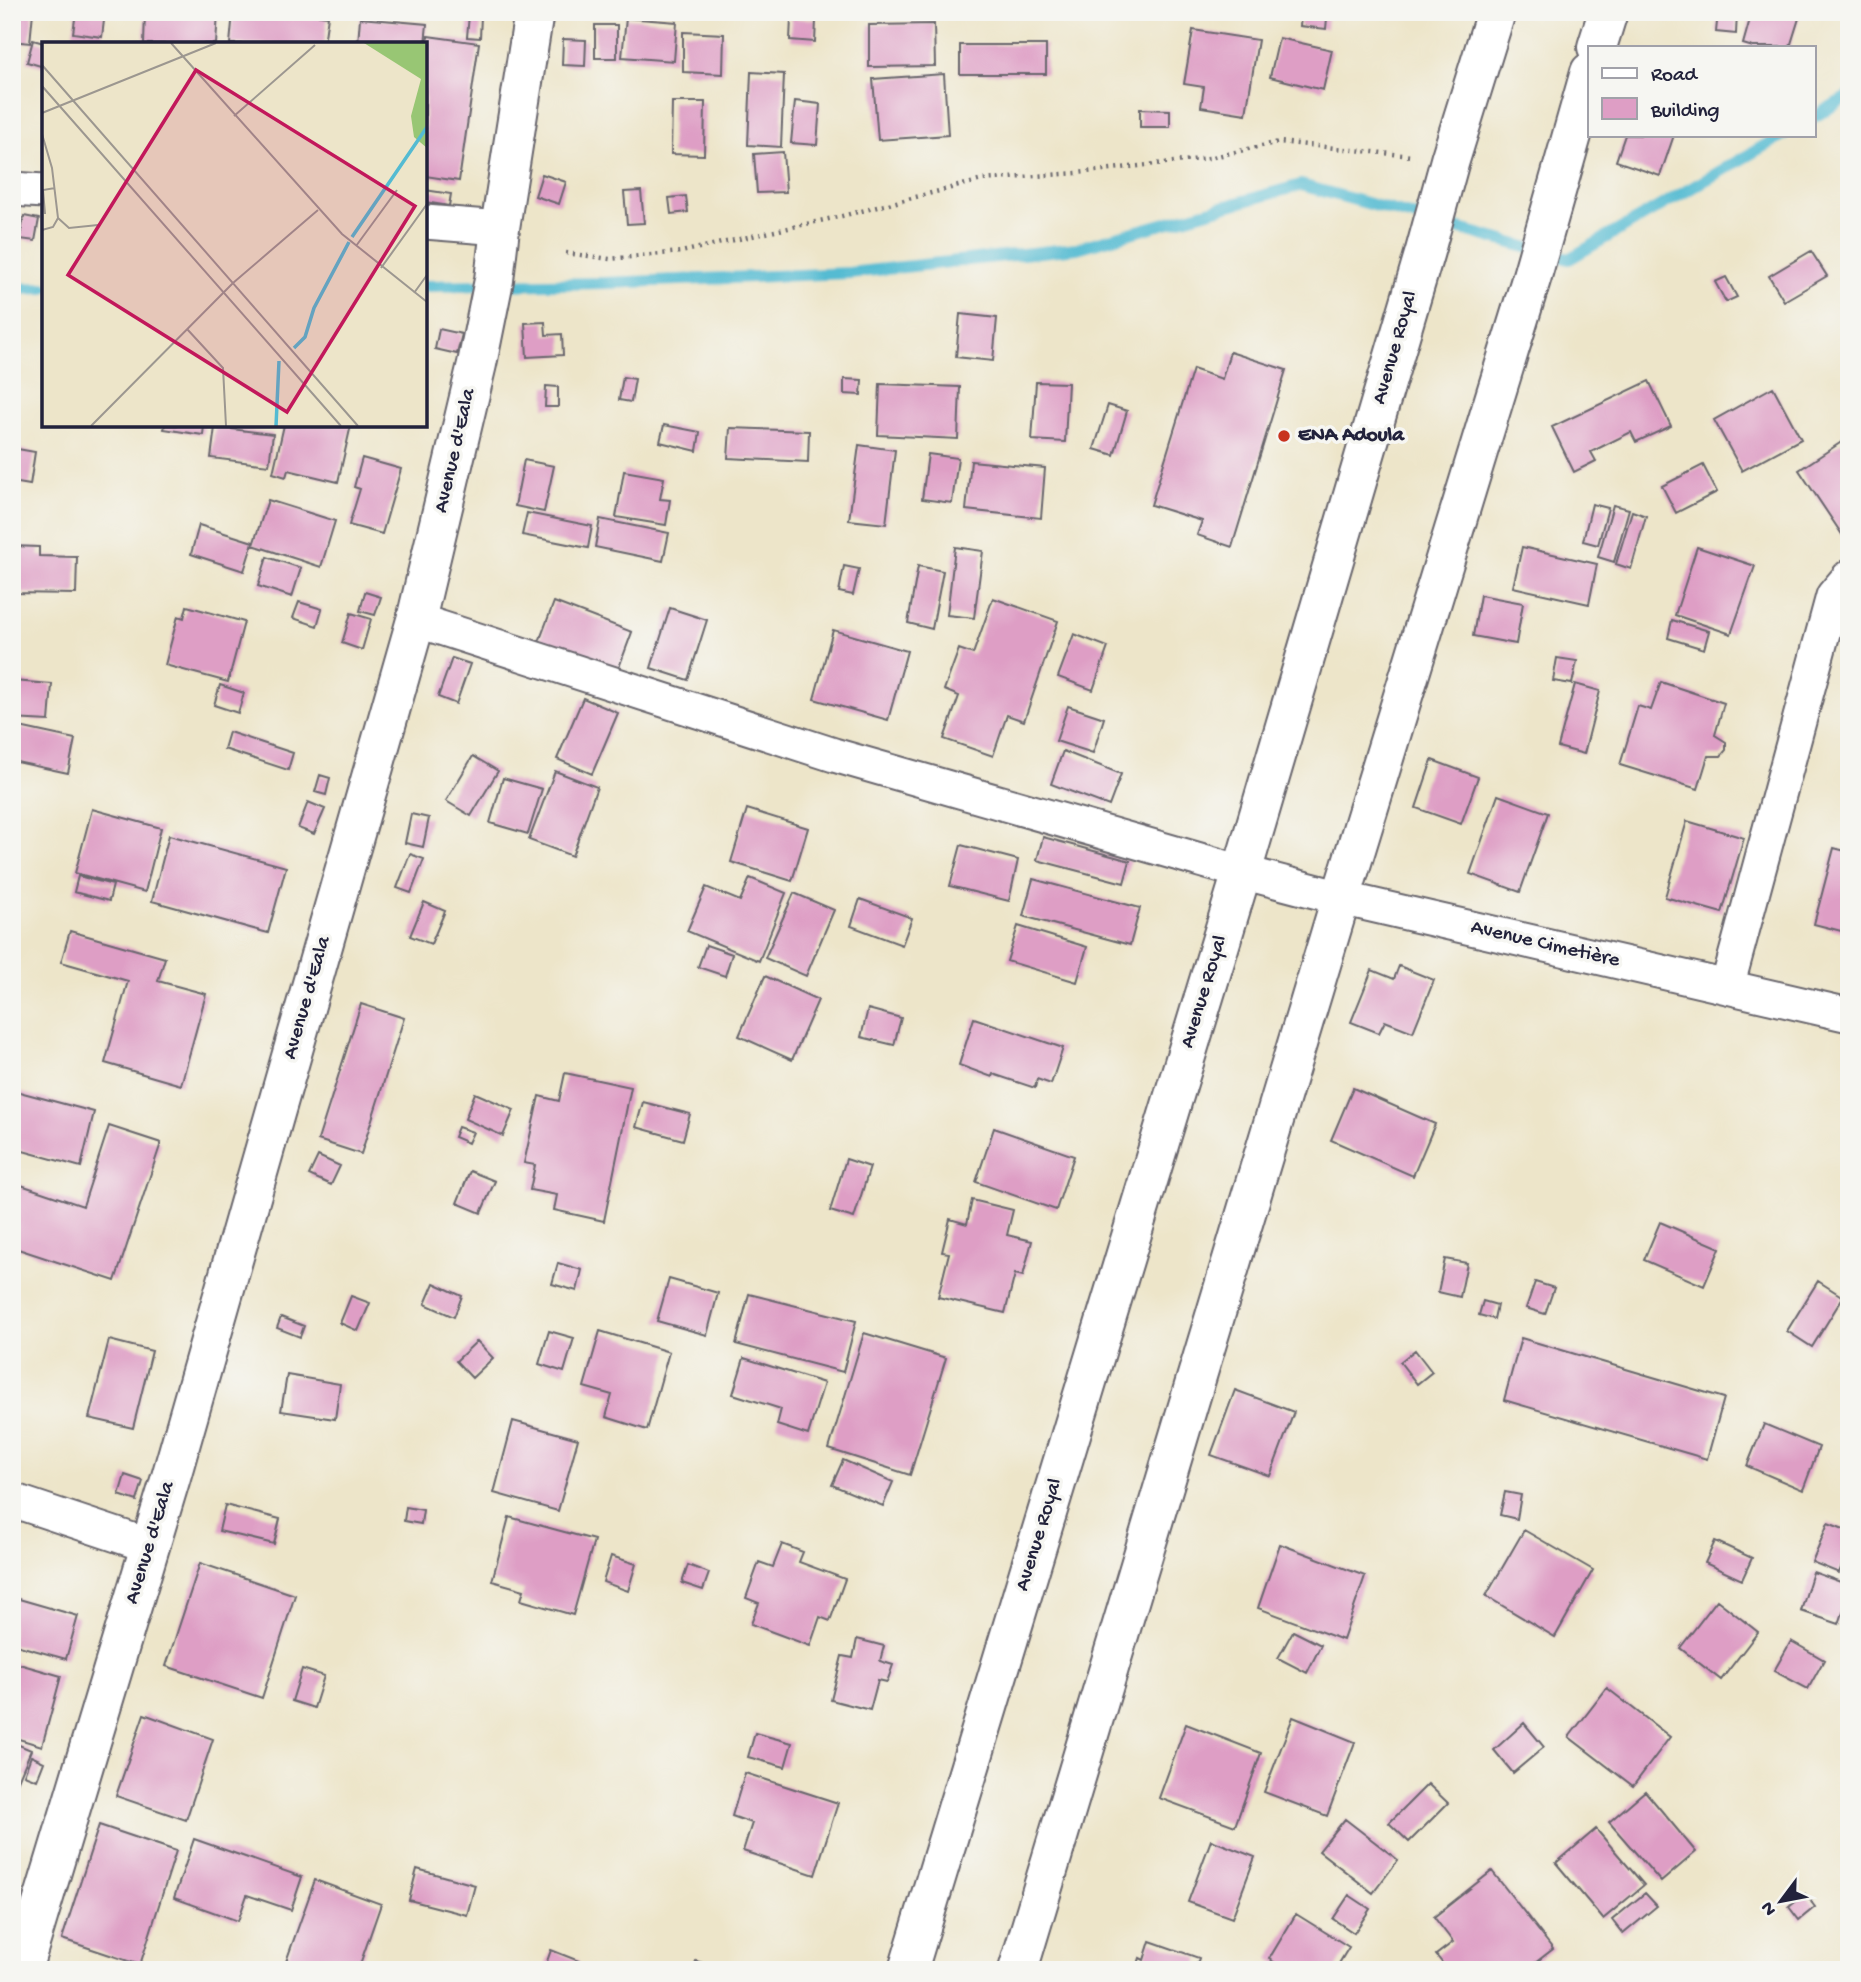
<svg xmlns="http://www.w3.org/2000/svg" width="1861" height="1982" viewBox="0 0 1861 1982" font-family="'Gochi Hand',sans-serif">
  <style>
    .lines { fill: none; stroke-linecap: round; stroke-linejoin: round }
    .stream { stroke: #54bbd2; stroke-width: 12 }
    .building { fill: #de9ec5 }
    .minor-casing { stroke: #69666d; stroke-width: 37 }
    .tertiary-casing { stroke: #69666d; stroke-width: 42 }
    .path { stroke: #69666d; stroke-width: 4.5; stroke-dasharray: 2 5; stroke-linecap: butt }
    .minor { stroke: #fff; stroke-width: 33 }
    .tertiary { stroke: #fff; stroke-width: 38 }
    .poi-dot { fill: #c8321e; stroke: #f6f6f2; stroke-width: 2.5 }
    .labels { text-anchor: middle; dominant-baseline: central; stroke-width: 7; stroke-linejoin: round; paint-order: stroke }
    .street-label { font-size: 21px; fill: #22223b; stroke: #f6f6f2 }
    .poi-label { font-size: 21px; font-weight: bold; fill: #22223b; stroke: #f6f6f2; text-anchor: start }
    .inset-river { fill: none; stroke: #54bbd2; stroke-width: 3.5 }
    .inset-road { fill: none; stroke: #9c9790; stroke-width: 2 }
    .view { fill: #c2185b; fill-opacity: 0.15; stroke: #c2185b; stroke-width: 3.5 }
    .inset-edge { fill: none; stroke: #22223b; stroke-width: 3.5 }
  </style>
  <rect width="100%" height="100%" fill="#f6f6f2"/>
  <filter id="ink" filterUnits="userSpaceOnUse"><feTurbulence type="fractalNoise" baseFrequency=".0143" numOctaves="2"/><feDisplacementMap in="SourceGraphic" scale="14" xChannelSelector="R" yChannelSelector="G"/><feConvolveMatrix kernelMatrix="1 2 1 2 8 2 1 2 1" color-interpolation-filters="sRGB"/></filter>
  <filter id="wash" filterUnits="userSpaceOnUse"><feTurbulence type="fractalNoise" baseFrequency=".00686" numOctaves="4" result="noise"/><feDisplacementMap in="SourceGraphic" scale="28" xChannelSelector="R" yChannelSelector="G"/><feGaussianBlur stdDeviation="1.57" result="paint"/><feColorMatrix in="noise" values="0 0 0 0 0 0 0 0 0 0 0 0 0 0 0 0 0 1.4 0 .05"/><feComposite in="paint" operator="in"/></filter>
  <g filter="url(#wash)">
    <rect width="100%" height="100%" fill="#ede5c9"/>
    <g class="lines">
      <path class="stream" d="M1814,117L1849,96
        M425,286L605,283L849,273L1077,248L1301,185L1569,259L1783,135
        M12,289L44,288"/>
    </g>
    <g id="blocks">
      <path class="building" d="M12,12H33L30,43L12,41Z
        M76,12H105L102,37L73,33Z
        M145,12H218L216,44H144Z
        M233,12H297L328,16L324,44H230Z
        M1718,12L1737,13L1736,34L1716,32Z
        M1752,12H1801L1790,47H1753L1743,44Z
        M469,15L481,16L480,38L467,37Z
        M1301,15L1327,18L1326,29L1300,26Z
        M360,18L427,24L425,44H358Z
        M626,18L677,22L674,61L622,57Z
        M791,18L816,20L815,42L790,40Z
        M934,24L935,66L869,67V25Z
        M595,25H617V58H595Z
        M1193,30L1258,40L1246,114L1201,107L1204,87L1184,84Z
        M683,32L724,34L723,74L683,72Z
        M428,36L479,43L459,181L425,176V54Z
        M1279,38L1332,50L1323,90L1270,77Z
        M563,39L586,40L585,66L562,65Z
        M33,40L44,43V67L27,62Z
        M960,45H1046V74H960Z
        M751,72L784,74L781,147L748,145Z
        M944,74L948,135L878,140L873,79Z
        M795,101L820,104L817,145L791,143Z
        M672,102H705L704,155L671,154Z
        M1140,109L1170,110V127H1140Z
        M1625,135H1674L1660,176L1616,161Z
        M783,152L786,192L757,193L754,154Z
        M542,174L566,182L559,204L535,196Z
        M425,190L451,194L449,206L425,202Z
        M641,191L644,223L627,224L624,192Z
        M686,196L688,212L671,214L669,198Z
        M24,216L39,219L35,241L20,239Z
        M1811,251L1827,276L1784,301L1769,276Z
        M1726,277L1737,297L1726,302L1715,282Z
        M960,314L997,318L993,361L956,357Z
        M545,322L546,335L562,334L563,355L527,357L525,323Z
        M439,329L462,334L457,354L435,349Z
        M1230,352L1286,370L1232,547L1197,535L1202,521L1151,505L1193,369L1222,379Z
        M623,377L635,379L631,402L619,400Z
        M844,379L862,380L861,395L844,394Z
        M1649,381L1671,426L1636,442L1631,432L1591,452L1596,461L1574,472L1552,427Z
        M1036,382L1068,383L1065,442L1032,440Z
        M880,384L960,387L958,439L878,435Z
        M546,386L558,387V407H545Z
        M1773,387L1801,439L1742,471L1714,420Z
        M1108,405L1127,411L1114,455L1094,449Z
        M165,425H204L203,435L164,429Z
        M284,425H351L338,482L288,470L286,477L273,473Z
        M664,425L700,432L697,451L660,442Z
        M215,427L273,434L269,465L211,458Z
        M730,428L809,431L808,462L728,458Z
        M1843,441L1849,449V541L1847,542L1799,470Z
        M859,445L895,450L886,524L849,520Z
        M12,448L35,452L30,485L12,482Z
        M928,454L958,458L952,503L922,499Z
        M362,458L401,469L382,534L349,525L360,489L354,487Z
        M524,460L554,466L544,512L515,506Z
        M971,461L1045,468L1041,518L966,510Z
        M1703,465L1717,492L1676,513L1662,486Z
        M624,471L664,478L660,499L670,500L666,525L616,517Z
        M268,500L335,521L321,567L253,545Z
        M1592,504L1608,508L1598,545L1583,541Z
        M1613,505L1629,509L1614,562L1598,557Z
        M1632,511L1646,516L1631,569L1616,564Z
        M527,513L592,526L588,548L522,535Z
        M600,519L669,533L663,561L595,547Z
        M199,525L253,542L244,571L191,554Z
        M12,546L39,547V556L77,557L76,594L12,593Z
        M955,547L983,551L974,618L947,615Z
        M1522,547L1597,564L1589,604L1513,587Z
        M1697,547L1755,566L1731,634L1675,615Z
        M267,557L301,568L292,597L258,586Z
        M844,566L859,569L853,595L839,592Z
        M918,566L943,571L932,629L908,623Z
        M365,592L381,597L375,615L360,611Z
        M1480,595L1523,603L1516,644L1473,636Z
        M993,598L1058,621L1024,721L1007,715L993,756L944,739L959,696L944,690L959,649L973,654Z
        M299,602L322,609L317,626L293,618Z
        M554,602L632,632L618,670L539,642Z
        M187,606L244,622L228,682L165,665L178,616L184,618Z
        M670,608L707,620L688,680L651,668Z
        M351,613L371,619L362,650L342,643Z
        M1672,620L1709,631L1704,649L1668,638Z
        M833,630L907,651L888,720L814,699Z
        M1074,634L1108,647L1093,690L1058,677Z
        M452,658L470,664L456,704L438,697Z
        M1557,658L1577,661L1572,684L1553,681Z
        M12,681L52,684L49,721L12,719Z
        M1661,682L1724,703L1715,735L1726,742V750L1721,756H1708L1698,789L1620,765L1638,706L1651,710Z
        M1575,684L1600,691L1584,754L1558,747Z
        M220,685L244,693L238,713L214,705Z
        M583,698L618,713L592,774L557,759Z
        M1068,706L1104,718L1093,753L1056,741Z
        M15,726L75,739L68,773L12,761V739Z
        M229,732L293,753L288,770L224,749Z
        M1063,751L1121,774L1109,806L1051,784Z
        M473,756L498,771L471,816L446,801Z
        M1432,760L1478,777L1461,824L1416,808Z
        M555,771L597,787L572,856L529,840Z
        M320,775L330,778L326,795L315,792Z
        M503,778L542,789L528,834L490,823Z
        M1498,795L1548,813L1520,892L1470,874Z
        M308,802L325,809L314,834L298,828Z
        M92,809L161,828L145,892L75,873Z
        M747,809L808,828L792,881L731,862Z
        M411,814L429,818L423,847L405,843Z
        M1687,821L1744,838L1722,913L1665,897Z
        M169,835L286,867L268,933L152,901Z
        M1043,837L1130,861L1124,883L1037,860Z
        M961,845L1018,860L1009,901L950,886Z
        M1834,848L1849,852V933L1814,924Z
        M410,854L424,859L411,893L397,888Z
        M78,876L113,885L109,901L74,892Z
        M750,878L786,893L759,961L687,931L706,887L740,901Z
        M1033,879L1140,908L1130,945L1023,916Z
        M794,893L834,910L806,976L765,958Z
        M860,899L912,918L902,945L851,926Z
        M424,902L445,911L431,944L410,936Z
        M1018,926L1087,947L1077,982L1007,961Z
        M70,931L165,958L158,981L206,994L181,1085L105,1063L128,981L61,962Z
        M706,945L732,954L725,976L698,967Z
        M1399,966L1434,980L1413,1032L1385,1021L1379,1033L1351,1022L1372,970L1394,979Z
        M765,976L818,1000L792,1060L739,1036Z
        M361,1004L404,1018L361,1154L318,1140Z
        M868,1009L901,1018L894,1045L861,1037Z
        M974,1018L1063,1048L1051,1084L1037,1079L1035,1088L993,1074L992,1077L959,1065Z
        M565,1073L631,1087L604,1221L554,1210L557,1195L530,1190L535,1165L524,1163L539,1096L559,1101Z
        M1353,1088L1435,1124L1413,1176L1331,1140Z
        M12,1090L94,1112L81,1167L12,1148Z
        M475,1093L514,1110L503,1136L465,1119Z
        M643,1102L690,1114L683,1140L636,1127Z
        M109,1126L161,1143L115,1281L12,1247V1182L83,1206Z
        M458,1127L473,1132L468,1143L454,1137Z
        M994,1128L1074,1156L1056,1210L976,1182Z
        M318,1156L340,1166L331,1185L309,1175Z
        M846,1159L870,1167L854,1218L830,1211Z
        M470,1171L495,1181L481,1213L457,1203Z
        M972,1200L1013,1210L1007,1235L1032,1241L1023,1276L1015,1274L1005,1313L938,1297L949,1253L942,1252L950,1219L967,1224Z
        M1660,1222L1720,1248L1704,1286L1644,1260Z
        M1445,1259L1467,1263L1460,1297L1438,1292Z
        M558,1263L582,1270L577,1291L552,1284Z
        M669,1279L718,1293L707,1335L657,1321Z
        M1818,1281L1843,1297L1812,1347L1787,1331Z
        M1535,1282L1554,1288L1545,1314L1526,1308Z
        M434,1283L462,1296L454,1317L425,1304Z
        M749,1294L856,1321L843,1372L736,1344Z
        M351,1296L370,1303L358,1331L340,1323Z
        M1483,1301L1497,1305L1494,1319L1479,1315Z
        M281,1317L304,1326L300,1337L277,1328Z
        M549,1331L574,1338L564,1372L539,1364Z
        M600,1331L669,1352L647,1430L606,1417L612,1395L584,1387Z
        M864,1333L946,1358L910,1475L829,1449Z
        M1521,1338L1724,1398L1707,1459L1504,1400Z
        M109,1340L152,1351L133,1428L89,1418Z
        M477,1341L493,1358L472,1378L456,1361Z
        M1415,1350L1432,1372L1417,1384L1400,1362Z
        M744,1358L824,1383L808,1435L777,1425L781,1409L733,1394Z
        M287,1375L340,1384L335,1419L281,1411Z
        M1235,1390L1294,1412L1270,1476L1211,1455Z
        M513,1421L578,1439L558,1511L494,1493Z
        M1764,1424L1819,1447L1803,1490L1747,1466Z
        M843,1460L893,1482L883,1506L832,1485Z
        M125,1475L143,1481L137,1501L119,1495Z
        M1505,1492L1521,1495L1517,1519L1500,1515Z
        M225,1505L280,1519L274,1544L219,1531Z
        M406,1507L423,1510L421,1524L404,1521Z
        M509,1517L594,1540L573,1615L521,1600L524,1590L492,1581Z
        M1828,1523L1849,1531V1547L1839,1573L1812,1562Z
        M1524,1530L1593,1570L1555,1637L1486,1596Z
        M1715,1541L1752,1558L1742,1580L1705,1563Z
        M782,1544L803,1552L799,1562L845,1579L830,1621L820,1617L810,1646L751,1624L759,1603L746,1598L759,1562L773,1567Z
        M1280,1544L1365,1576L1343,1640L1258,1608Z
        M611,1556L636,1564L628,1591L603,1582Z
        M200,1563L295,1595L262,1698L166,1666Z
        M688,1565L709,1573L703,1590L682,1583Z
        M1813,1572L1849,1585V1595L1839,1624L1801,1611Z
        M12,1597L78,1616L66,1659L12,1644Z
        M1717,1600L1758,1632L1721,1680L1680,1648Z
        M1293,1631L1321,1645L1307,1673L1278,1658Z
        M857,1639L884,1646L880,1661L893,1665L887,1682L878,1680L870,1710L831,1700L842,1656L853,1658Z
        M1791,1641L1824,1660L1808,1689L1774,1671Z
        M12,1662L61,1676L42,1746L12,1737Z
        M302,1669L324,1676L314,1708L292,1701Z
        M1607,1688L1670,1737L1633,1786L1569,1737Z
        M144,1714L213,1739L186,1820L116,1796Z
        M1293,1717L1355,1742L1327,1816L1264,1792Z
        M1524,1723L1544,1747L1513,1773L1494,1750Z
        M1186,1724L1261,1753L1235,1826L1159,1798Z
        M755,1733L792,1743L785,1767L748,1757Z
        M12,1742L31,1750L12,1795Z
        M31,1756L44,1762L37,1780L24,1775Z
        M745,1773L838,1803L815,1875L743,1851L752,1823L732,1816Z
        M1428,1784L1448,1803L1409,1842L1389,1823Z
        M1645,1791L1696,1852L1661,1882L1609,1822Z
        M1345,1819L1398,1860L1373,1893L1319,1851Z
        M99,1825L176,1851L140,1965L62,1939Z
        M1596,1829L1644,1885L1603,1919L1556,1863Z
        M194,1839L302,1877L291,1910L247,1895L238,1921L174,1898Z
        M1211,1840L1255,1857L1232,1918L1188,1902Z
        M417,1869L475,1885L467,1915L409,1900Z
        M1492,1871L1553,1949L1526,1970H1448L1436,1955L1453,1942L1434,1917Z
        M315,1880L381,1904L358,1970H283Z
        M1645,1893L1657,1906L1623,1934L1612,1920Z
        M1805,1894L1815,1907L1799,1920L1789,1907Z
        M1349,1895L1370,1909L1354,1933L1333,1919Z
        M1296,1914L1349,1947L1335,1970H1287L1269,1959Z
        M1150,1941L1199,1958L1195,1970H1136L1140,1958L1144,1960Z
        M551,1950L579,1961L576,1970H544Z
        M696,1961L723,1969V1970H693Z"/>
    </g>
  </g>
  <g filter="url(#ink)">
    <use href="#blocks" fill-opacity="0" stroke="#69666d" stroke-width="2"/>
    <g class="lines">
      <g class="minor-casing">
        <path id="minor" d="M12,189L44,191
          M425,222L500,228
          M416,620L834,755L1242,872L1341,898L1849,1015
          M1727,987L1833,596L1849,577
          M12,1500L150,1546"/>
      </g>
      <g class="tertiary-casing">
        <path id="tertiary" d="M1597,47L1608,12
          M22,1970L171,1477L416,620L477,364L494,280L500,228L534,12
          M908,1970L1242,872L1425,251L1450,160L1496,12
          M1018,1970L1341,898L1532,276L1590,72"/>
      </g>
      <path class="path" d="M566,253L610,259L681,252L842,216L982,180L1077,173L1209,158L1279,142L1411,156"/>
      <use href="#minor" class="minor"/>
      <use href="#tertiary" class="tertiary"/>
    </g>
  </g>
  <circle class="poi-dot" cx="1284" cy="436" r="7"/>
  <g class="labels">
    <g class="street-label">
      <text transform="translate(1396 348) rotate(-74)">Avenue Royal</text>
      <text transform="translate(456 451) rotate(-77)">Avenue d'Eala</text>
      <text transform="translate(1545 945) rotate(13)">Avenue Cimetière</text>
      <text transform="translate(1205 992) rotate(-73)">Avenue Royal</text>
      <text transform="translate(308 998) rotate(-74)">Avenue d'Eala</text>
      <text transform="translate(1040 1535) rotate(-73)">Avenue Royal</text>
      <text transform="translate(151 1543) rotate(-73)">Avenue d'Eala</text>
    </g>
    <g class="poi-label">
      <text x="1298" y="436">ENA Adoula</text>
    </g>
  </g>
  <g transform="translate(42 42)">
    <rect width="385" height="385" fill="#ede5c9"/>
    <path d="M322,1H385V106L372,95L369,74L379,37Z" fill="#98c674"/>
    <path class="inset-river" d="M310,195L385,85M252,306L263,295L272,266L307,200M234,384L237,319"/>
    <path class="inset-road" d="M129,1L300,192L385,260M0,23L316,384M0,44L299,384M0,71L174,1M192,74L273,3M0,92L10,126L16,176L11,185L0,188M3,172L1,148L13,146M16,176L27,186L56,183M314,204L355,148M339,226L385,162M372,251L385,233M145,287L181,326L184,384M49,384L191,241L276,168"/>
    <path class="view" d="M154,28L373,164L245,370L26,233Z"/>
    <rect width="385" height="385" class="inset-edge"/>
  </g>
  <rect width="1861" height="1982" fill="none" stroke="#f6f6f2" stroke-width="42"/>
  <rect x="1588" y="46" width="228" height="91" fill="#f6f6f2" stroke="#a1a1a9" stroke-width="2"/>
  <rect x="1602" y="68" width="35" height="10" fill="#ffffff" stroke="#a1a1a9" stroke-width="2"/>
  <text x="1651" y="80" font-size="21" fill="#22223b">Road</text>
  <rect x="1602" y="98" width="35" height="21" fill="#de9ec5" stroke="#a1a1a9" stroke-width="2"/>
  <text x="1651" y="116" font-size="21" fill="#22223b">Building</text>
  <g transform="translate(1781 1901) rotate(238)" stroke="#f6f6f2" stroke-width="5" paint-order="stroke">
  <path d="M0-5L12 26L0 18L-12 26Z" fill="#22223b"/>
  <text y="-10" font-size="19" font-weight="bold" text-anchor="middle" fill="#22223b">N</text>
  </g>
</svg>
